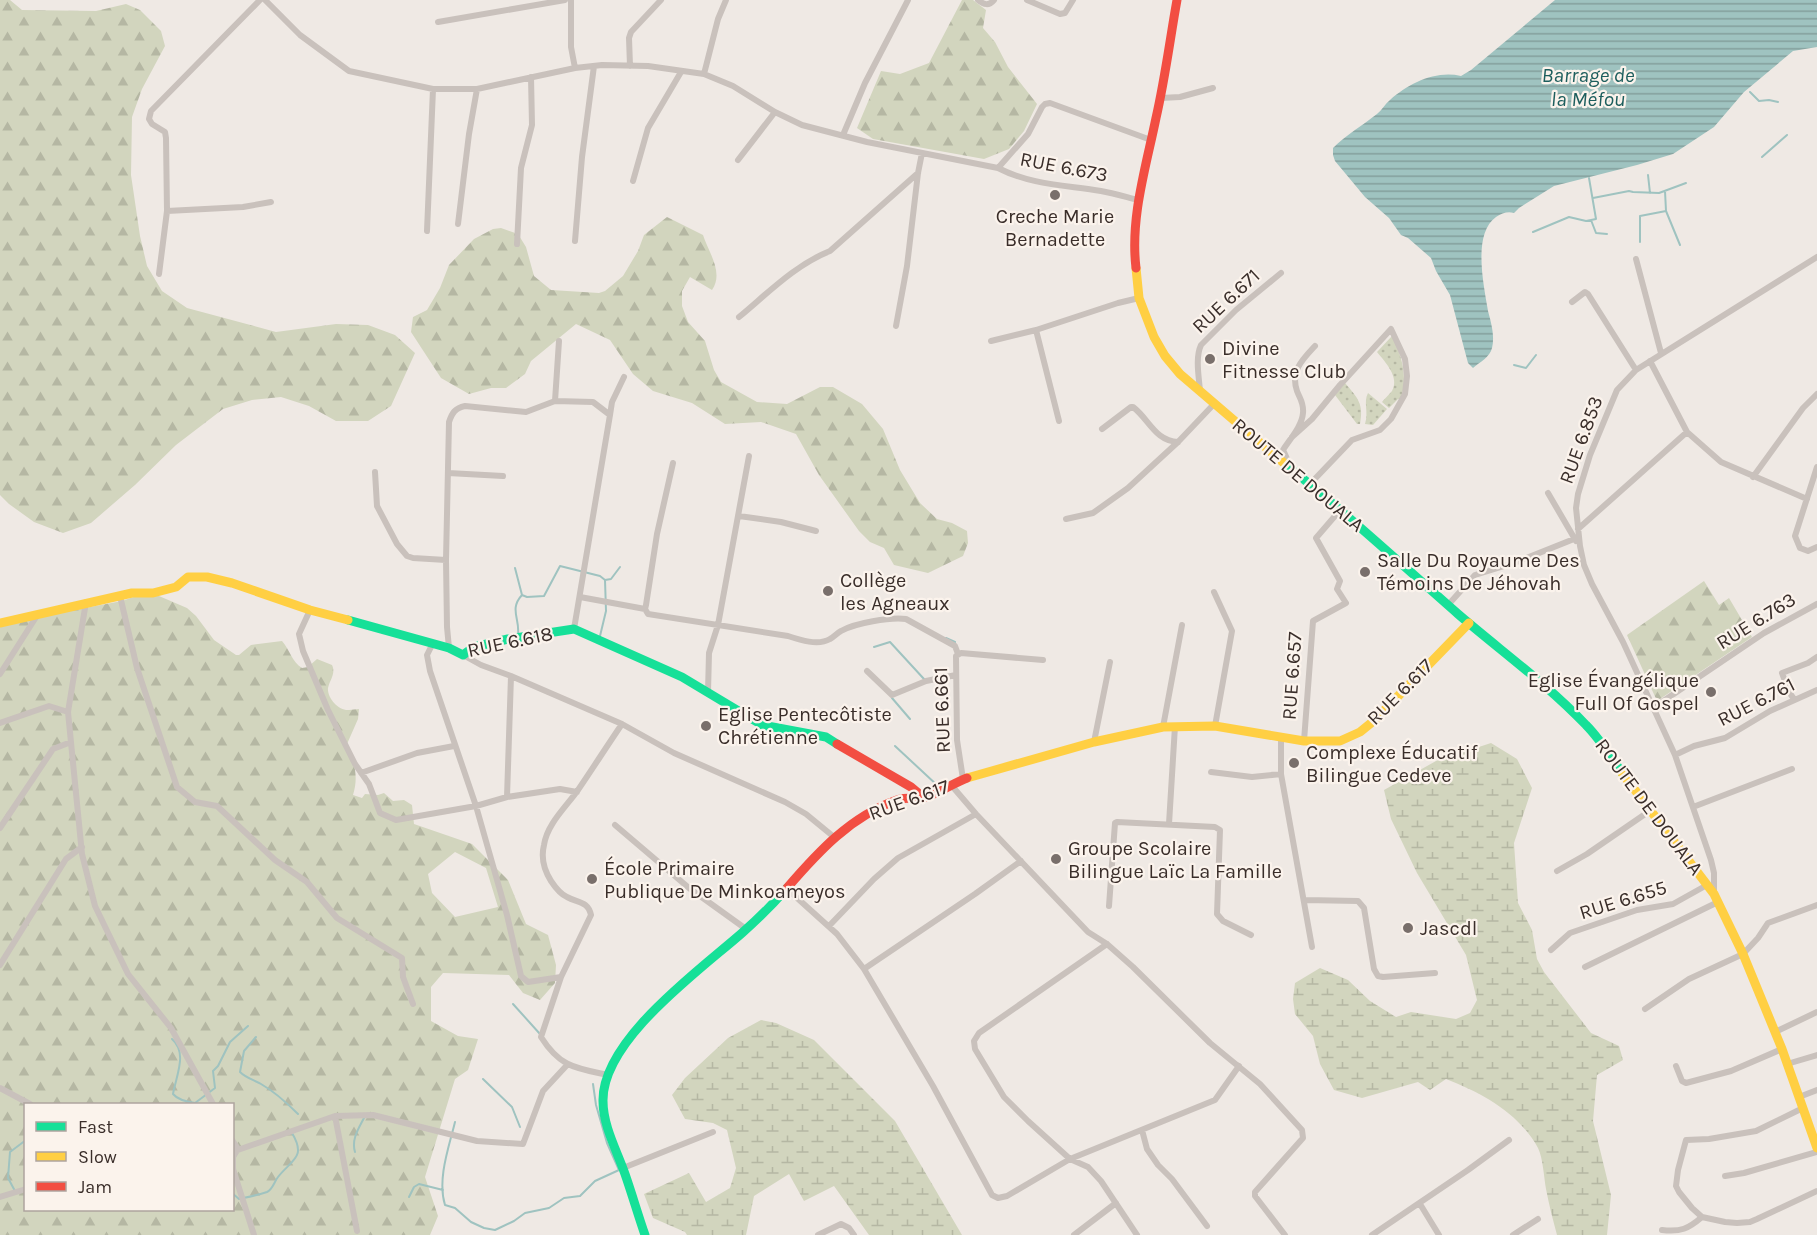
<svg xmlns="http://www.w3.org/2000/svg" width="1817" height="1235" viewBox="0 0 1817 1235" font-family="Karla,sans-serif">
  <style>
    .grass { fill: url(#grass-dots) }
    .forest { fill: url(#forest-firs); fill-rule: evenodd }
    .wetland { fill: url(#wetland-marsh) }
    .water { fill: url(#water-rules) }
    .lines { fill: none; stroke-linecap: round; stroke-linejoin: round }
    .stream { stroke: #9fc3c0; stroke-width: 2 }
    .street { stroke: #c9c1bc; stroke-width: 6 }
    .fast { stroke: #16e098; stroke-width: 9 }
    .slow { stroke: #ffcf43; stroke-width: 9 }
    .jam { stroke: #f24e42; stroke-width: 9 }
    .poi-dot { fill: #796f6b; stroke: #fbf3ec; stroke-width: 2 }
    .labels { text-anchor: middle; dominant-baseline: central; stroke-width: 4.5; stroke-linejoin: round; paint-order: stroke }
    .street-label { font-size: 20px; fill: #3a2e2a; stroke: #fbf3ec }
    .poi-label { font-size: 20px; fill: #3a2e2a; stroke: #fbf3ec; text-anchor: start }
    .water-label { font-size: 21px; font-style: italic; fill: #1d5e5d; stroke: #fbf3ec }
  </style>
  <defs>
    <pattern id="grass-dots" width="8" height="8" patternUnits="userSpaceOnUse" patternTransform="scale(1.5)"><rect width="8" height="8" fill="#d2d5be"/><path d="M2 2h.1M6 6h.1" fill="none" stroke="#b5b7a3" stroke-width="1.8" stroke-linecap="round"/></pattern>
    <pattern id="forest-firs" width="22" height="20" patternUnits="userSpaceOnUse" patternTransform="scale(1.5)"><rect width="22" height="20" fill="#d2d5be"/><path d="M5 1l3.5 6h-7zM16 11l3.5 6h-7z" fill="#b5b7a3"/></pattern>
    <pattern id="wetland-marsh" width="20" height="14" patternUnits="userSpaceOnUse" patternTransform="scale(1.5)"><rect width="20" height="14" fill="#d2d5be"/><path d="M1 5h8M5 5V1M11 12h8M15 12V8" fill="none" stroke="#b5b7a3"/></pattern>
    <pattern id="water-rules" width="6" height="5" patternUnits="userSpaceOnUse" patternTransform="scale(1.5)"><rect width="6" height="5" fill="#9fc3c0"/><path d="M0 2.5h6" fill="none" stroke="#839f9c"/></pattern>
  </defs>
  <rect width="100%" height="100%" fill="#efe9e4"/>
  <path class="grass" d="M1392,336C1402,356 1408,377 1401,399H1398L1389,408L1382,402C1385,398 1389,395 1392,391C1400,377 1385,362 1377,352Z
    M1345,383C1358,398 1364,404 1360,424H1357L1335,395Z
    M1368,393L1387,409L1373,425L1365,424C1369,412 1363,402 1368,393Z"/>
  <path class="forest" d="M0,0H10L22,10L96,11L126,4L140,10L161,31L165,46L142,89L132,117L131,175L140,236L147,266L162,291L187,308L276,332L336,324L368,325L395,335L415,353L391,406L368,421H336L309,406L281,397L252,400L223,409L176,445L135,485L91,523L63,533L34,522L9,504L0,495Z
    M962,0H973L986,10L983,28L995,42L1008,67L1037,104L1024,131L1009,149L984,159L873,139L857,128L881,71L900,74L929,63Z
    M667,217L703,235C709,253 724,273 712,290L690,277L682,291V306L688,322L705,341L714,370L721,382L757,402L787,404L820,387H833L862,404L883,429L900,470L920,503L937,519L952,523L967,531L968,543L963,556L928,573L894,565L884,548L870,542L859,531L819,475L796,434L761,422L725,424L692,403L653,391L633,374L610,340L576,324L531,361L525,374L506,388H491L469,394L441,378L411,332L413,317L427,310L440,288L449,265L474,239L493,229L501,228L518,234L526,247L534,276L551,290L599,293L605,291L623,276L638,251L644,235Z
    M1704,581L1719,605L1729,598L1752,637L1657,701L1627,635Z
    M142,594L159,596L187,608L196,616L214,640L236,655H239L251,645L282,641C290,650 292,662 302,668L308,667L317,659L332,665C336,674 330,679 328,688C327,698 339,711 349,710C352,710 355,709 359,709L358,719L347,744C354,762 359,776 353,795L362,798L365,794L378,795L384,793L393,801L404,800L412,805L414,824L472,844L508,880L526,924L548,935L556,965L555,983L540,1000L523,993L509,975L443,973L431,987V1021L458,1036L478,1039L468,1070L455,1079L425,1177L438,1216L430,1235H0V624L122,601ZM455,852L486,868L498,907L455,917L432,893L428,874ZM26,1104H232V1210H26Z"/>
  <path class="wetland" d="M1491,743L1517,759L1532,788L1514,843L1518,903L1532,930L1537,959L1544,972L1591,1033L1619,1046L1623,1060L1597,1075L1593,1121L1611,1195L1607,1235H1557C1553,1220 1549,1205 1546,1189C1544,1178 1543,1158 1538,1148C1519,1113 1482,1093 1446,1079L1430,1090L1418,1082L1362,1098L1334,1090L1320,1064L1313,1036L1295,1014L1293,999L1295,983L1320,968L1348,980L1370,1001L1396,1017L1411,1012L1456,1019L1470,1013L1477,1000L1466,955L1417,873L1391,819L1384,790L1436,761Z
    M761,1020L776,1023L814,1040L895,1121L962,1235H869L834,1186L804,1201L789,1174L754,1196L746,1235H687L685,1232L653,1218L644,1194L689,1173L706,1202L730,1188L736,1168L727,1130L713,1123L685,1119L672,1095L685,1078L728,1038Z"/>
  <path class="water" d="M1555,0H1817V47L1793,51L1744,92L1714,127L1673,154L1637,165L1554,186L1519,208L1514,213C1508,211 1502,213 1496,217C1472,234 1484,286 1488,311C1491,322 1495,336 1492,348C1490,357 1480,362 1473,368L1468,363L1450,295L1436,271L1431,258L1408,238L1401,235L1389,218L1365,197L1335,161L1333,155V148C1346,135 1363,125 1377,114C1382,110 1385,104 1390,100C1409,83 1436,70 1461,76L1471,70Z"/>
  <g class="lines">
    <path class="stream" d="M1750,92L1759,101L1769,100L1778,102
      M1762,157L1787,135
      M1648,175L1650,193
      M1665,191L1666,211L1680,245
      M1593,198L1629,191L1633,192L1659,193L1686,183
      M1591,220L1596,233L1607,234
      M1533,232L1569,217L1586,221L1596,219L1589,178
      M1640,242V216L1666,211
      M1514,365L1526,368L1536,355
      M515,568L522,595
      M605,580L611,579L620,567
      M522,595L527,597L544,596L560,566L600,576L605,580
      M518,634C520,619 509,609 522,595
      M600,636L606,611L605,580
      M946,638L955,642
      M874,647L890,642L924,679
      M892,698L910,719
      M895,746L938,786
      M513,1004L540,1034
      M256,1037L244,1051L240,1072C246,1078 254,1080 261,1084C275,1092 287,1103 298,1114
      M172,1039C188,1053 176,1076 173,1094C178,1100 188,1102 195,1103L215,1088L213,1071L218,1066L230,1042L248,1026
      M483,1079L512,1107L520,1127
      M455,1122C449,1147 437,1179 445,1205L455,1208L471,1222L484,1228L495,1230L514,1221L525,1213L549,1208L564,1198L580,1196L595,1181L619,1170L607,1143L596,1105L593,1084
      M355,1152C351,1139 359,1128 365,1116
      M15,1191L8,1178L10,1152L26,1140
      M232,1193L239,1199C248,1197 258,1195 267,1192C273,1189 274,1182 278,1177C291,1160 307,1158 292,1133
      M409,1197L414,1187L419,1184L443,1190"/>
    <path class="street" d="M265,0L300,35L349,71L433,89H477L575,68L602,65L648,66L704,74L733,86L775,112L802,125L867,142L998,168
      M571,0V47L575,68
      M978,0C984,5 989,6 994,0
      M1027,0L1060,14L1065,13L1073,0
      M438,22L565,0
      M630,66L629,38L631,32L661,0
      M704,74L718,19L726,0
      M1161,98L1180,97L1213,88
      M843,135L865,83L908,0
      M738,160L775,112
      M633,181L648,128L681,72
      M1138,200C1126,197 1113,193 1101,191C1065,185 1031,185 998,168L1028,134L1042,107L1045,104L1050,103L1151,140
      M167,211L243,207L271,202
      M458,224L469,134L477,89
      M427,231L433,89
      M575,241L582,157L594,66
      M517,244L521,168L532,125L531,77
      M1636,259L1661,353
      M159,274L167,211L166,138L165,132L152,124L149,119L151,111L260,0
      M1572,302L1585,292L1588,294L1636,370
      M739,317C768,293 795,265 830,251L918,173
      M896,326L907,266L918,173L922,153
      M1036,330L1059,421
      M991,341L1036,330L1118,303L1139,298
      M1650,361L1687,432L1721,462L1807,499
      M1200,391C1199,377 1195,358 1201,345L1236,310L1281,273
      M555,401L559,341
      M1102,429L1131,407H1133C1149,419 1155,441 1178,442
      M1292,437L1312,419L1340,385L1391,329L1405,359L1407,376L1405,394L1391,419L1380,430L1352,440L1310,484
      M673,463L657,534L646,605L645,609L648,614L788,636C800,640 818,646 830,639C834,637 837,633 841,631C855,623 890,617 906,619L955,646L958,654
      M1289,463L1283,450C1290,439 1302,426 1303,413C1304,403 1300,399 1297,391C1290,371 1303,359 1315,346
      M1817,467L1795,536L1800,548L1808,551L1817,547
      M375,472L377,506L397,544L407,556L413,558L446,560
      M448,473L503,476
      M1753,477L1803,408L1817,394
      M1548,493L1576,541
      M739,516L781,522L816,531
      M1066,519L1093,513L1128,488L1178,442L1214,404
      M1578,529L1687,432
      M1214,592L1232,631L1215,726
      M120,596L137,668L177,787L195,802L217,806L275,860L307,882L337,918L402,958L403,977L413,1004
      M580,597L645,609
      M86,602L68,712L82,854L95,906L128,974L171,1028L213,1104
      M1448,605L1475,575L1514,563L1574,539
      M310,610L299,634L303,651L328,710L355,764L369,784L380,813L396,820L476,806L507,797L560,789L577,792
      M574,629L610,415
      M433,643L427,655L430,671L476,806L507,915L521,976L528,982L561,977
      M449,648L447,627L446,560L449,422C452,413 455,408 465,406L526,412L555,401L593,402L610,415L612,402L624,377
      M463,655L481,665L511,676L622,724L674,753L785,802L806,814L834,837
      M867,671L892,695L926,681L956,675
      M0,674L38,614
      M708,692L709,653L718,625L749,456
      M1794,699L1789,692L1782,673L1808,663L1817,657
      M1653,708L1764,633L1817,604
      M0,723L49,706L68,712
      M1163,727L1182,625
      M1281,737V774L1312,947
      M1304,741L1313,621L1346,603L1337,589L1340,581L1316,538L1341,509
      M1094,742L1110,662
      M1675,755L1694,746L1725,738L1770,711L1817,690
      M1211,772L1252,777L1281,774
      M361,773L417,753L454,746
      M963,779L957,740L956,656L961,653L1043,660
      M952,786L976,814L1088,932L1107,944L1133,967L1210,1043L1260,1084L1302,1130L1303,1138L1255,1192V1196L1285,1235
      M507,797L511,676
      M1693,807L1792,769
      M1169,824L1175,726
      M615,825L689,888L746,929
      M0,828L53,749L71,742
      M1557,871L1587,854L1651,810
      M786,888L837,934L864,969L933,1086L992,1195L998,1198L1007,1196L1070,1159L1215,1100L1239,1066
      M1714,891V873L1711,860L1675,755L1623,642L1592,584L1584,565L1580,546L1576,508L1578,494L1590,455L1617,390L1636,370L1817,257
      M1305,900L1358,901L1364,908L1374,969L1378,976L1383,977L1435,973
      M1109,906L1115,823L1117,822L1215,827L1220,830L1217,914L1223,921L1251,935
      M829,926L874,879L898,858L976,814
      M1107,944L979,1033L974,1041L975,1049L1004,1097L1028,1121L1070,1159L1088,1167L1101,1181L1137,1235
      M1551,950L1570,933L1637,910L1673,904L1707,885
      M0,965L66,859L82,847
      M1585,967L1718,902
      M864,969L975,894L1021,861
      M1645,1009L1689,979L1743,954L1758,938L1768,923L1817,905
      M1775,1032L1817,1012
      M1787,1064L1817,1055
      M1676,1066L1682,1081L1686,1083L1731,1071L1782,1049
      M608,1075C575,1068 560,1067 541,1037L561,977L591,915C588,901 578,903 567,897C560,894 555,887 551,881C544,870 541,857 544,845C547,824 566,807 578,790C593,768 607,746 622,724
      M0,1088L30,1104
      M1799,1097L1817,1090
      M1803,1108L1756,1131L1709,1139L1686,1140L1678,1170L1676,1186L1679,1192L1692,1208L1702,1217L1725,1222L1737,1223L1750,1222L1757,1219L1817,1191
      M335,1116L357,1231
      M1142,1130L1147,1149L1158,1165L1172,1179L1207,1226
      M232,1140L238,1149L233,1157V1169L254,1235
      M232,1152L335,1116L373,1115L477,1141L523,1144L543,1091L568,1064
      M623,1168L713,1132
      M1725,1176L1744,1173L1817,1152
      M0,1197L26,1189
      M1420,1204L1439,1235
      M1662,1230C1681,1232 1688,1229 1702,1217
      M818,1235L841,1224L849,1228L854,1235
      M1074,1235L1116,1203
      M1372,1235L1468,1170L1509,1140
      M1513,1235L1538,1219"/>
    <path class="fast" d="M1285,464C1345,512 1401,564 1458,614C1501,651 1547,684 1586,725C1600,739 1611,757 1622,773
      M348,620L449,648L463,655L474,647L508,639L574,629L682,677L762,725L826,737L837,744
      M645,1235C638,1215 632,1194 625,1174C617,1151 603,1126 603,1101C602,1040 700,970 742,933C758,919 773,904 787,888"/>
    <path class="slow" d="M1136,268L1139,298L1154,337L1165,356L1180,374L1285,464
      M0,623L132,593H153L176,587L188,577H207L232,583L310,610L348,620
      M1622,773L1714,894L1743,954L1782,1049L1817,1148
      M967,778L1094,742L1163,727L1215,726L1304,741H1340L1360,732L1376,719L1469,623"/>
    <path class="jam" d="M1136,268C1130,218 1146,167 1156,118C1165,79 1170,39 1177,0
      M837,744L911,787L924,798
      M787,888C818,852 851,816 897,800C908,796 919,800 929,796C942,791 954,783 967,778"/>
  </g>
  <g class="poi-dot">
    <circle cx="1055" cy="195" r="6"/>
    <circle cx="1210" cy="359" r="6"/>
    <circle cx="1365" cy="572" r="6"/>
    <circle cx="828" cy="591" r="6"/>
    <circle cx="1711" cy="692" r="6"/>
    <circle cx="706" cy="726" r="6"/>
    <circle cx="1294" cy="763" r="6"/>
    <circle cx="1056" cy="859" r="6"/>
    <circle cx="592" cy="879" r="6"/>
    <circle cx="1408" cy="928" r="6"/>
  </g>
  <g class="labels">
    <g class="street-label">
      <text transform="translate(1064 167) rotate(11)">RUE 6.673</text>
      <text transform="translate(1226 301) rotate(-43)">RUE 6.671</text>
      <text transform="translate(1581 440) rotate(-70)">RUE 6.853</text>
      <text transform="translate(1298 475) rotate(40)">ROUTE DE DOUALA</text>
      <text transform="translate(1756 621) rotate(-32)">RUE 6.763</text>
      <text transform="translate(510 642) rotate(-12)">RUE 6.618</text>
      <text transform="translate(1292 676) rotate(-86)">RUE 6.657</text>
      <text transform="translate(1400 692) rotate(-45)">RUE 6.617</text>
      <text transform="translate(1756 702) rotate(-27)">RUE 6.761</text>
      <text transform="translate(942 710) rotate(-92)">RUE 6.661</text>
      <text transform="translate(909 800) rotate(-20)">RUE 6.617</text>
      <text transform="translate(1649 807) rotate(53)">ROUTE DE DOUALA</text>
      <text transform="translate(1623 900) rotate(-17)">RUE 6.655</text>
    </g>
    <g class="poi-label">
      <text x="1055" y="216" text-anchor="middle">Creche Marie<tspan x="1055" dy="23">Bernadette</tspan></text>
      <text x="1222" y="348">Divine<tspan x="1222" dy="23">Fitnesse Club</tspan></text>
      <text x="1377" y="560">Salle Du Royaume Des<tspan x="1377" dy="23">Témoins De Jéhovah</tspan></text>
      <text x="840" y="580">Collège<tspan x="840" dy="23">les Agneaux</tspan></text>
      <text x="1699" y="680" text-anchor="end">Eglise Évangélique<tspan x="1699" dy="23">Full Of Gospel</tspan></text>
      <text x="718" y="714">Eglise Pentecôtiste<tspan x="718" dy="23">Chrétienne</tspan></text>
      <text x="1306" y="752">Complexe Éducatif<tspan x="1306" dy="23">Bilingue Cedeve</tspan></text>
      <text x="1068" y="848">Groupe Scolaire<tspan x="1068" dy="23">Bilingue Laïc La Famille</tspan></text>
      <text x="604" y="868">École Primaire<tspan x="604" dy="23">Publique De Minkoameyos</tspan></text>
      <text x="1420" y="928">Jascdl</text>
    </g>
    <g class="water-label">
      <text x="1588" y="75">Barrage de<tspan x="1588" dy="24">la Méfou</tspan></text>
    </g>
  </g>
  <rect x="24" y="1103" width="210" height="108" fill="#fbf3ec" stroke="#aea49e" stroke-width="1.5"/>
  <rect x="36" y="1122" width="30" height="9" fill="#16e098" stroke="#aea49e" stroke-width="1.5"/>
  <text x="78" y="1133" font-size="18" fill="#3a2e2a">Fast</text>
  <rect x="36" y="1152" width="30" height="9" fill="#ffcf43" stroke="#aea49e" stroke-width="1.5"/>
  <text x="78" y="1163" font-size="18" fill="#3a2e2a">Slow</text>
  <rect x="36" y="1182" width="30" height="9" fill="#f24e42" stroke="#aea49e" stroke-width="1.5"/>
  <text x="78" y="1193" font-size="18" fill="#3a2e2a">Jam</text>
</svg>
